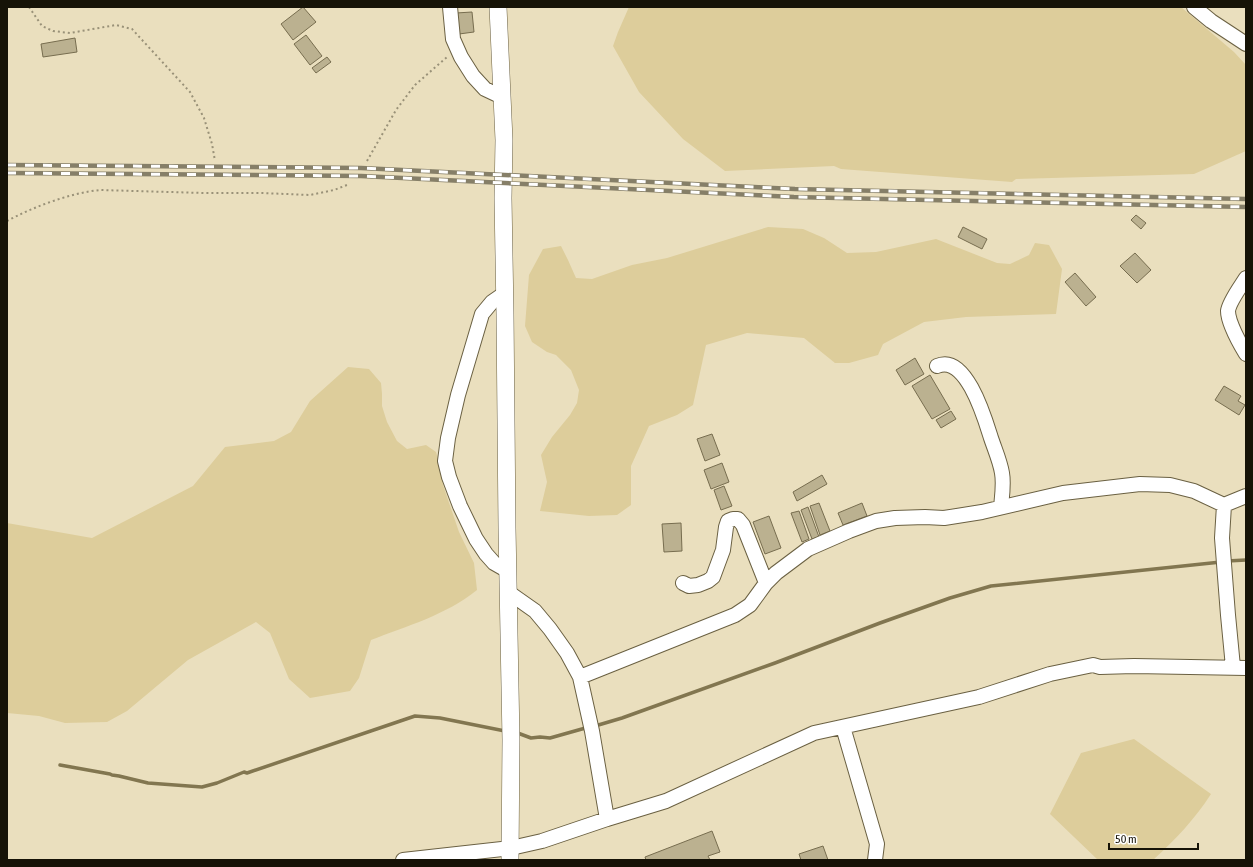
<svg xmlns="http://www.w3.org/2000/svg" width="1253" height="867" viewBox="0 0 1253 867" font-family="'Asap Condensed',sans-serif">
  <style>
    .green { fill: #ddcd9b }
    .lines { fill: none; stroke-linecap: round; stroke-linejoin: round }
    .stream { stroke: #827650; stroke-width: 3.5 }
    .building { fill: #bbb190; stroke: #776d4f }
    .minor-casing { stroke: #6a6042; stroke-width: 16 }
    .tertiary-casing { stroke: #6a6042; stroke-width: 18 }
    .path { stroke: #999178; stroke-width: 2; stroke-dasharray: 2 3; stroke-linecap: butt }
    .minor { stroke: #fff; stroke-width: 14 }
    .tertiary { stroke: #fff; stroke-width: 17 }
    .rail-casing { stroke: #867f68; stroke-width: 4.5 }
    .rail { stroke: #fff; stroke-width: 3; stroke-dasharray: 9; stroke-linecap: butt }
  </style>
  <rect width="100%" height="100%" fill="#eadfbe"/>
  <path class="green" d="M629,7H1181L1234,52L1246,65V151L1194,174L1016,179L1012,182L841,169L834,166L725,171L683,139L639,92L613,46L618,32Z
    M768,227L803,229L824,238L847,253L876,252L936,239L997,263L1010,264L1029,255L1035,243L1049,245L1062,269L1056,314L966,317L924,322L883,344L878,355L849,363H835L804,338L747,333L706,345L693,405L677,415L649,426L631,466V505L617,515L589,516L540,511L547,482L541,455L552,437L570,415L577,403L579,390L571,370L556,355L547,352L532,342L525,326L529,275L543,249L561,246L568,260L576,278L592,279L632,265L667,258Z
    M348,367L369,369L381,383L382,394V406L387,422L397,441L407,449L426,445L436,452L440,465L443,485L459,532L474,563L477,590C446,615 407,626 371,640L359,678L350,691L310,698L289,679L270,633L256,622L188,660L127,711L107,722L65,723L39,716L7,713V523L92,538L193,486L225,447L274,441L291,432L310,401Z
    M1134,739L1211,794C1195,819 1175,840 1153,860H1098L1050,814L1081,753Z"/>
  <g class="lines">
    <path class="stream" d="M1227,561L1246,560
      M595,726L622,718L775,663L880,623L950,598L991,586L1221,562
      M515,732L531,738L540,737L550,738L589,727
      M60,765L110,774L112,775L119,776L148,783L202,787L217,783L244,772L247,773L415,716L440,718L505,731"/>
  </g>
  <path class="building" d="M303,7L316,22L293,40L281,24Z
    M472,12L474,32L459,34L456,13Z
    M306,35L322,56L310,65L294,44Z
    M75,38L77,52L43,57L41,44Z
    M327,57L331,62L316,73L312,68Z
    M1136,215L1146,223L1141,229L1131,220Z
    M963,227L987,239L982,249L958,237Z
    M1135,253L1151,270L1137,283L1120,266Z
    M1075,273L1096,297L1086,306L1065,282Z
    M915,358L924,374L905,385L896,370Z
    M930,375L950,409L932,419L912,386Z
    M1224,386L1241,396L1238,401L1245,405L1239,415L1215,400Z
    M951,411L956,419L941,428L936,420Z
    M712,434L720,455L705,461L697,439Z
    M722,463L729,482L711,489L704,470Z
    M822,475L827,484L797,501L793,492Z
    M724,486L732,506L721,510L714,490Z
    M819,503L830,531L820,535L810,506Z
    M862,503L867,516L843,525L838,513Z
    M808,507L819,537L812,539L801,510Z
    M799,511L809,539L802,542L791,513Z
    M769,516L781,548L765,554L753,522Z
    M681,523L682,551L664,552L662,524Z
    M712,831L720,852L708,856L710,860H646L645,857Z
    M823,846L828,860H801L799,854Z"/>
  <g class="lines">
    <g class="minor-casing">
      <path id="minor" d="M450,7L453,39L461,57L473,76L485,89L502,97
        M1194,7L1211,21L1246,44
        M1246,278C1241,286 1229,302 1228,311C1228,322 1240,344 1246,354
        M505,293L492,302L482,314L458,395L448,438L445,461L449,477L460,506L476,539L486,554L494,563L508,571
        M937,366C966,353 985,419 991,438C995,450 1000,461 1002,473C1004,484 1002,496 1001,507
        M683,583L689,586L698,585L708,581L713,577L723,550L726,527L728,521L733,519H738L743,525L766,583
        M508,592L535,611L550,629L567,653L580,677L592,731L607,819
        M1233,667L1228,615L1222,538L1224,505L1246,496
        M580,677L735,615L750,605L766,583L776,573L808,549L849,531L876,521L895,518L925,517L944,518L982,512L1063,493L1140,484L1170,485L1194,491L1224,505
        M843,727L877,844L875,860
        M403,860L511,848L542,841L607,819L666,801L814,733L979,697L1050,674L1093,665L1100,667L1134,666L1246,668"/>
    </g>
    <g class="tertiary-casing">
      <path id="tertiary" d="M498,7L504,140L503,198L505,314L507,528L511,740L510,860"/>
    </g>
    <path class="path" d="M29,7L42,26L53,31L70,33L116,25L132,29L190,92L204,118L212,144L215,161
      M367,161L396,110L415,85L447,57
      M7,221C33,207 70,193 100,190L204,193H262L310,195L334,190L347,185"/>
    <use href="#minor" class="minor"/>
    <use href="#tertiary" class="tertiary"/>
    <g class="rail-casing">
      <path id="rail" d="M7,165L361,168L795,189L1246,199
        M7,173L361,176L794,197L1246,207"/>
    </g>
    <use href="#rail" class="rail"/>
  </g>
  <rect width="1253" height="867" fill="none" stroke="#161307" stroke-width="16"/>
  <path d="M1109 843v6h89v-6" fill="none" stroke="#161307" stroke-width="2"/>
  <text x="1115" y="843" font-size="12" fill="#161307" stroke="#ffffff" stroke-width="3" paint-order="stroke">50 m</text>
</svg>
